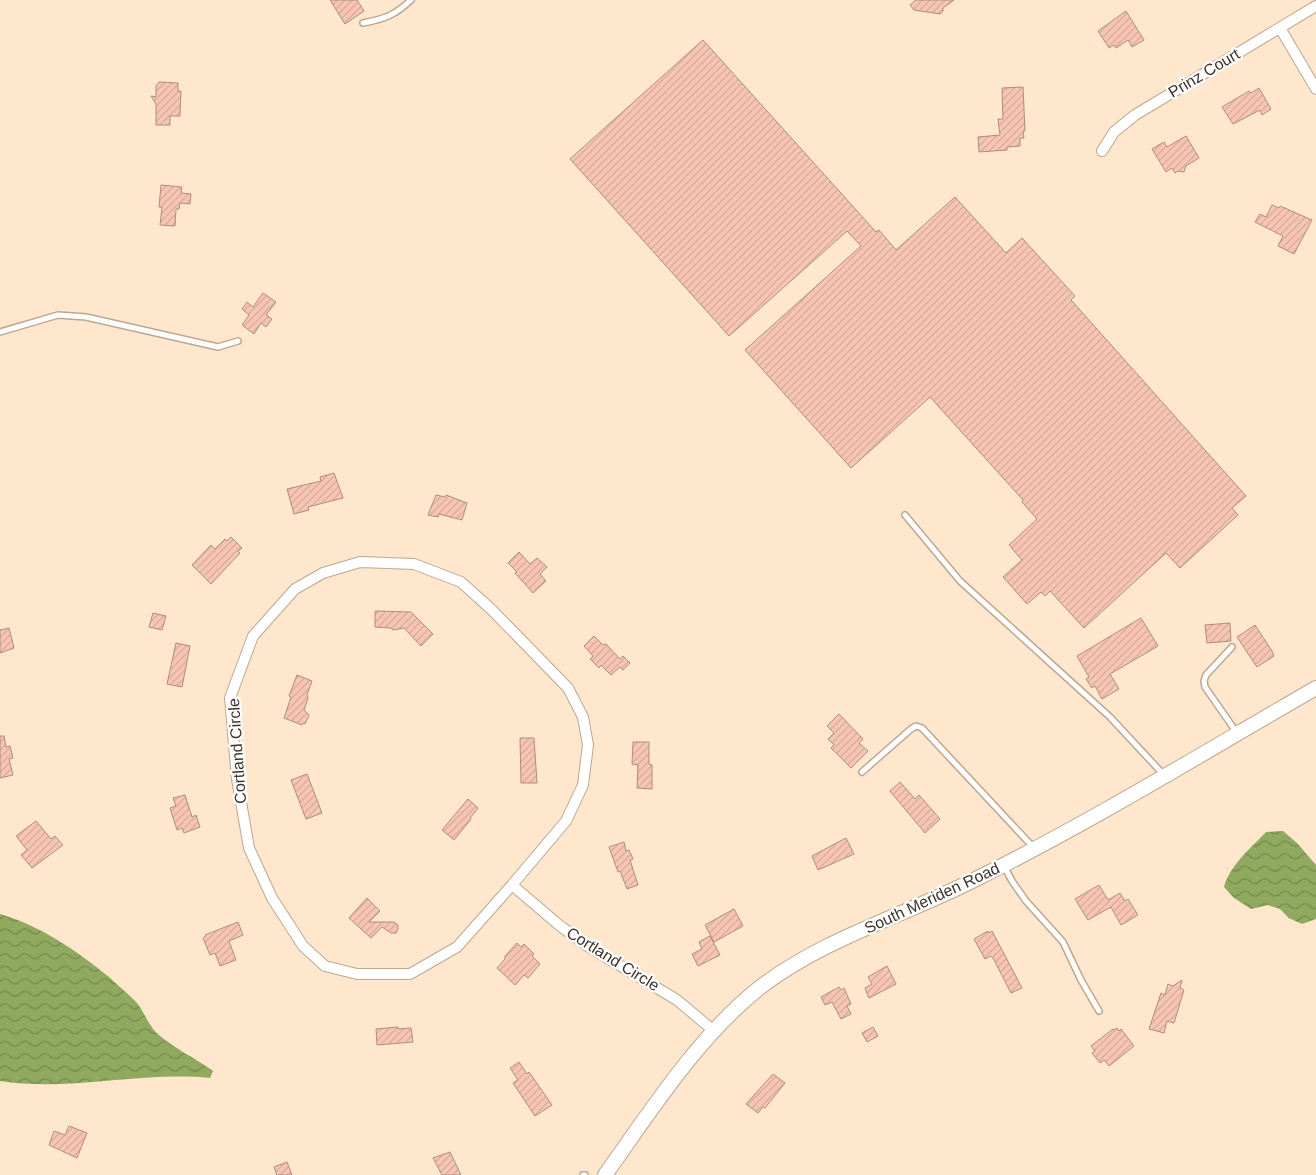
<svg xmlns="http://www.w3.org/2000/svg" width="1316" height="1175" viewBox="0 0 1316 1175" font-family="Arial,sans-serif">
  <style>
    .water { fill: url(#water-waves) }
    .building { fill: url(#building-hatch); stroke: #ac8d81 }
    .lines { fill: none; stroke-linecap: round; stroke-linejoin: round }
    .service-casing { stroke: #bda78f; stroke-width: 8 }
    .minor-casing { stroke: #bda78f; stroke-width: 12 }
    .secondary-casing { stroke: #bda78f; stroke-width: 16 }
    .service { stroke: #fff; stroke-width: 5 }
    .minor { stroke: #fff; stroke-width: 10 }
    .secondary { stroke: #fff; stroke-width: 14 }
    .labels { text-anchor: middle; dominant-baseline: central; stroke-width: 4.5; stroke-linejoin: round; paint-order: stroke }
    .street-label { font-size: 16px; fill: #3d342b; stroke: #fff }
  </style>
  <defs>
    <pattern id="water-waves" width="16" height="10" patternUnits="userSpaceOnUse" patternTransform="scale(1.25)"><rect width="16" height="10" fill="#8fa95e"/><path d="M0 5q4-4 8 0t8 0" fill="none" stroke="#768a4e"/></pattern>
    <pattern id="building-hatch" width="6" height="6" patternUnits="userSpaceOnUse" patternTransform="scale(1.25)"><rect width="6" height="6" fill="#f7c5b2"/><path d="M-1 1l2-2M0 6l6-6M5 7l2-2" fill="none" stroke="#d5aa99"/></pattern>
  </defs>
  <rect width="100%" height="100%" fill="#ffe7ce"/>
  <path class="water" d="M1283,831L1297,843L1316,865V919L1302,924L1289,918L1280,909L1268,905L1251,909L1234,898L1224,887C1230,865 1250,849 1266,832Z
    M0,914C41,926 77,951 109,977C118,986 129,994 137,1003C145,1013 149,1027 159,1035C175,1049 195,1058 213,1071L210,1078C140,1071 70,1092 0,1081Z"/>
  <path class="building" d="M330,0H357L364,11L345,24Z
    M916,0H954L943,8V11L940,14L914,10L910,5Z
    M1126,11L1144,40L1132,47L1128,40L1116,48L1114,45L1109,48L1098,31Z
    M703,40L876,232L879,230L896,250L955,197L1006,253L1022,238L1075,296L1071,300L1246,496L1232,508L1238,515L1180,568L1166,553L1084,628L1050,591L1045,596L1041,592L1027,604L1003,577L1022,560L1009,545L1037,519L1022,502L1023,500L930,397L851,468L745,350L861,246L847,231L729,336L570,159Z
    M159,82L178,83V91H181L180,116H170V125H156V104L151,96L156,97V86Z
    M1023,87L1025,131H1023L1024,138H1020V146L1007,147V150L979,152L978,137L1000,135L998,119H1003L1002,88Z
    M1259,88L1271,109L1262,115L1260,110L1233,124L1222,107L1249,91L1251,93Z
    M1186,136L1199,158L1186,166L1184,172L1178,171L1175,173L1172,168L1166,172L1152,149L1164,142L1167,147Z
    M161,185L182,187L181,193L191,194L190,204L180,203L179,209H176L175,226L160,225L162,207H159Z
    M1272,205L1279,208L1280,206L1312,220L1294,254L1278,246L1283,236L1255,222L1260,214L1266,217Z
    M263,293L276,302L266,315L272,319L266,327L261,323L254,334L242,325L249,315L242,309L247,302L253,307Z
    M334,473L343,498L308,507L309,510L294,514L287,489L321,481L320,477Z
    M436,495L445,497L446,495L467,503L462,520L439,514L438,517L428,515Z
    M231,537L242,548L238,551L240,553L211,584L192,565L211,545L215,549L225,539L227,541Z
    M519,552L530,564L537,558L547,567L540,574L546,581L533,593L515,573L517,572L508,563Z
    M375,611L411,612L433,634L421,646L404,628L393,630L391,628L375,627Z
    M153,613L166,616L162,630L149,627Z
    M1141,618L1158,646L1110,674L1119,689L1102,699L1095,686L1092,688L1086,679L1089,677L1077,656Z
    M1230,623L1231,641L1207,643L1205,625Z
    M1255,625L1272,651L1274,656L1257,667L1237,637Z
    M9,628L14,648L0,653V630Z
    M594,636L603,645L606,644L620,659L623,656L630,663L623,670L620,667L611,675L601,665L599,668L590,659L593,656L584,646Z
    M176,643L190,646L182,687L167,684Z
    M297,675L312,681L307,695L308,698L304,710L309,715L305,724L303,723L302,725L284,718L291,697L289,696Z
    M839,714L863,739L859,743L868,751L851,768L831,748L834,745L828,739L834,733L827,726Z
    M0,736H4L6,747L10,746L13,758L9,759L13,775L0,778Z
    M520,738H534L537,783H521Z
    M633,742H649V764L652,765V789L637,788L638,765L632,764Z
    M307,774L322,813L306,819L291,780Z
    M900,782L915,799L919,795L940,819L925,833L890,791Z
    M185,795L192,817L196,815L200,827L184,833L182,828L177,830L170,808L176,806L173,798Z
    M468,799L478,808L470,818L471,819L454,840L442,830Z
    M36,821L51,839L55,836L63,845L32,868L21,855L27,850L16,836Z
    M846,838L854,854L818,870L812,856Z
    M624,842L626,851L629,850L633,859L630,860L638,885L627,889L620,871L618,872L609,847Z
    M1099,885L1108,900L1120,893L1125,901L1128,899L1138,915L1121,925L1111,907L1088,920L1075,899Z
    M367,898L380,911L369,922H394L398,925V929L396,933H391L382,927L371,938L349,918Z
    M734,909L743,926L714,942L705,925Z
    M238,922L243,935L229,941L236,960L220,966L215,953L210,955L203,938L206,936L205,935Z
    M988,931L989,933L992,931L1022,988L1011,993L993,958L991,956L985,959L974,939Z
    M710,936L720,955L698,966L692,954L702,949L699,942Z
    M517,943L521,947L524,944L534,954L532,956L540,964L528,978L524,975L515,985L497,968L505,959V956Z
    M887,966L896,984L869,998L865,988L872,984L868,977Z
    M1182,980L1180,988L1184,990L1174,1023L1167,1021L1164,1033L1149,1029L1161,993L1165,995L1168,984L1173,986Z
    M839,987L841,990L844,988L851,1004L847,1006L851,1014L841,1019L832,1002L825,1005L821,997Z
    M398,1027V1029L411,1028L413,1042L377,1045L376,1029Z
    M873,1027L878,1036L867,1042L862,1033Z
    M1117,1028L1119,1031L1121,1029L1134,1046L1109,1066L1104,1060L1100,1063L1092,1053L1095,1051L1091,1046L1113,1029L1114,1030Z
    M519,1062L527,1074L529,1072L552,1105L535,1116L513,1083L518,1080L510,1068Z
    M773,1074L785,1083L765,1108L763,1107L758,1113L746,1104Z
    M69,1126L87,1133L77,1158L49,1145L54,1131L65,1135Z
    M450,1152L461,1175H442L433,1158Z
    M287,1162L292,1175H277L274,1167Z"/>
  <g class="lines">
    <g class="service-casing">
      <path id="service" d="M363,23C385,19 395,15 411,0
        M0,332L58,315L86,317L218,347L238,341
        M905,515L960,581L1110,717L1163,774
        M1232,647L1206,675L1204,681L1205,687L1237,733
        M862,772L911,729L916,726L922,728L1033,847
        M1004,866L1012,881L1026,901L1063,942L1081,980L1099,1011
        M583,1175H585"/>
    </g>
    <g class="minor-casing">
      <path id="minor" d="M1280,28L1316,89
        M1102,151L1114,132L1135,115L1316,6
        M360,562L414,564L461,582L491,609L568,688L583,717L588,745L583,785L566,821L512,885L457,947L410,974H357L325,966L303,946L272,898L249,848L237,779L230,698L253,636L295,589L323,573Z
        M512,885L559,925L586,945L677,1000L714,1031"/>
    </g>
    <g class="secondary-casing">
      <path id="secondary" d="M605,1175C650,1112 697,1038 758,989C822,939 903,916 974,880C1091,822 1203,753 1316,688"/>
    </g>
    <use href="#service" class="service"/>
    <use href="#minor" class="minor"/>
    <use href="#secondary" class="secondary"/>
  </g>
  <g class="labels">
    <g class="street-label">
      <text transform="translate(1204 73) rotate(-31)">Prinz Court</text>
      <text transform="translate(237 751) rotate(-94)">Cortland Circle</text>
      <text transform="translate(932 898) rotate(-25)">South Meriden Road</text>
      <text transform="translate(613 959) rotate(32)">Cortland Circle</text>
    </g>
  </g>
</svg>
